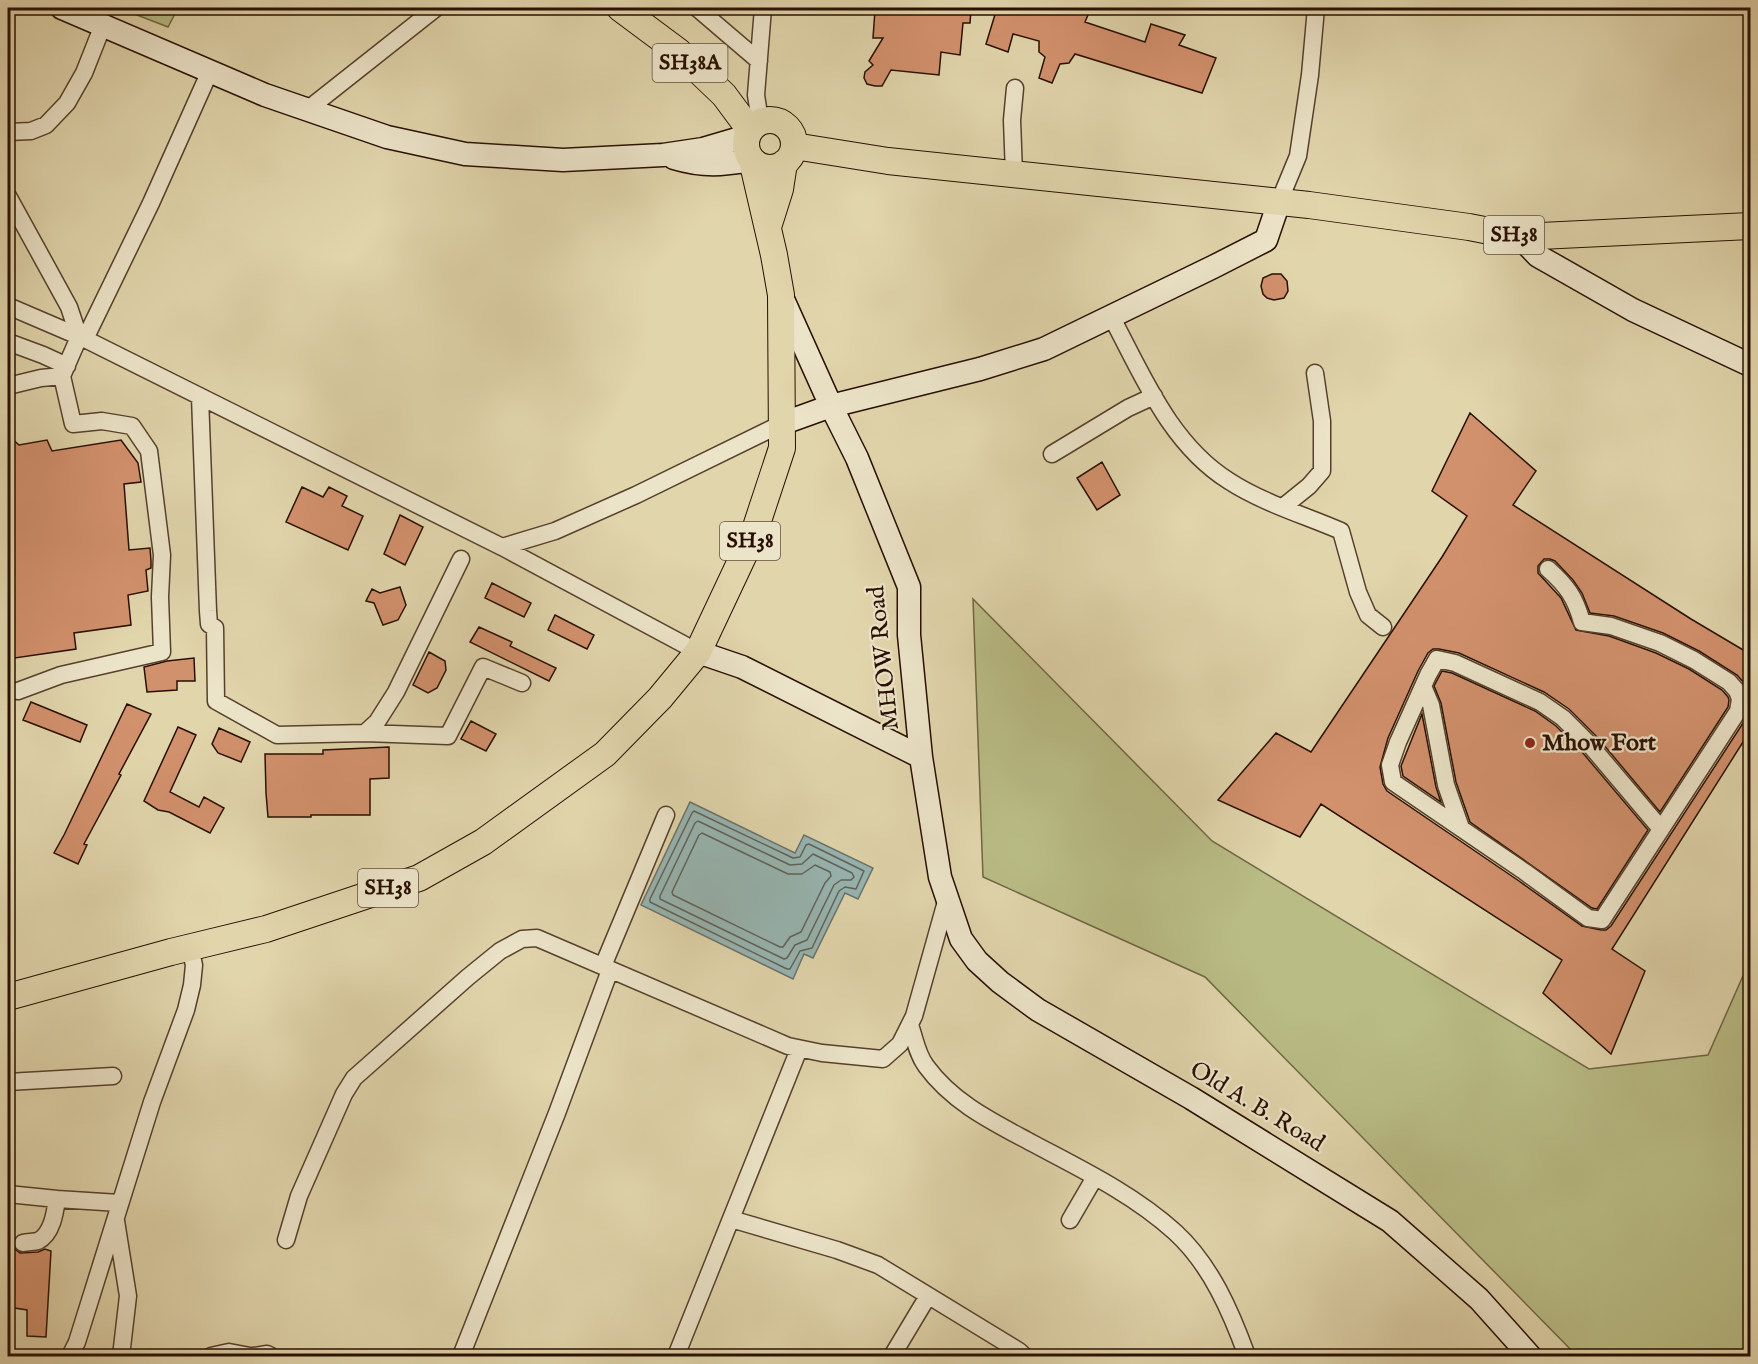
<svg xmlns="http://www.w3.org/2000/svg" width="1758" height="1364" viewBox="0 0 1758 1364" font-family="'IM FELL English',serif">
  <style>
    .green { fill: #b9bc85; stroke: #706644; stroke-width: 1.5 }
    .water { fill: #97b6b3; stroke: #6b736c; stroke-width: 1.5 }
    .lines { fill: none; stroke-linecap: round; stroke-linejoin: round }
    .shore { stroke: #60625a; stroke-width: 1.5 }
    .building { fill: #d2916d; stroke: #280f02; stroke-width: 1.5; fill-rule: evenodd }
    .street-casing { stroke: #56402c; stroke-width: 19 }
    .secondary-casing { stroke: #280f02; stroke-width: 25 }
    .primary-casing { stroke: #280f02; stroke-width: 28 }
    .street { stroke: #ece4c9; stroke-width: 16 }
    .secondary { stroke: #ece4c9; stroke-width: 22 }
    .primary { stroke: #e1d5ac; stroke-width: 26 }
    .poi-dot { fill: #8f2418; stroke: #ece4c9; stroke-width: 2 }
    .labels { text-anchor: middle; dominant-baseline: central; stroke-width: 4.5; stroke-linejoin: round; paint-order: stroke }
    .shield { fill: #ece4c9; stroke: #634f3e; stroke-width: 1.5 }
    .shield-label { font-size: 22px; font-weight: bold; fill: #280f02 }
    .street-label { font-size: 24px; fill: #280f02; stroke: #ece4c9 }
    .poi-label { font-size: 24px; font-weight: bold; fill: #280f02; stroke: #ece4c9; text-anchor: start }
  </style>
  <rect width="100%" height="100%" fill="#e1d5ac"/>
  <filter id="stains"><feTurbulence type="fractalNoise" baseFrequency=".00333" numOctaves="4"/><feColorMatrix values="0 0 0 0 .2 0 0 0 0 .09 0 0 0 0 .02 0 0 0 .5 -.17"/></filter>
  <radialGradient id="worn" r=".72"><stop offset=".6" stop-color="#630" stop-opacity="0"/><stop offset="1" stop-color="#630" stop-opacity=".3"/></radialGradient>
  <path class="green" d="M119,8H178L168,27Z
    M973,599L1212,841L1589,1069L1708,1055L1750,960V1356H1577L1205,977L983,877Z"/>
  <path class="water" d="M690,802L795,853L804,835L873,868L858,899L845,893L813,958L804,954L793,979L641,905Z"/>
  <g class="lines">
    <path class="shore" d="M694,811L793,858L800,857L806,845L809,844L864,871L856,889L845,887L839,891L812,948L800,951L790,969H787L650,902V899L692,813Z
      M698,821L790,865L802,864L813,854L852,873L854,877L851,880H841L834,885L807,940L795,945L787,958L784,959L660,899V896L695,823Z
      M702,833L788,874H802L815,865L830,872L831,876L825,883L801,932L790,937L783,947H780L673,895L672,892L699,835Z"/>
  </g>
  <path class="building" d="M882,8H952L971,10L970,23H963L960,55L941,52L939,75L891,70L882,86H875L867,84L864,78L865,72L873,65L869,61L883,38H873L875,10L883,11Z
    M997,8H1034L1044,11L1046,8H1091L1085,22L1145,42L1151,24L1185,35L1179,45L1216,58L1202,93L1075,54L1069,63L1060,64L1052,83L1039,78L1045,57L1039,52V41L1013,34L1008,52L986,44Z
    M1272,274H1281L1287,281L1288,291L1284,298L1274,300L1267,298L1263,294L1261,286L1263,278Z
    M1470,413L1536,471L1513,505L1691,619L1750,654V731L1612,949L1645,971L1611,1054L1543,993L1562,960L1321,804L1300,837L1218,800L1276,733L1311,752L1442,557L1467,516L1432,491ZM1544,559H1550L1555,561L1573,580L1582,593L1590,613L1614,616L1663,633L1699,651L1737,675L1745,684L1750,696L1747,717L1611,926L1606,930H1601L1582,926L1519,881L1387,791L1383,784L1380,767L1388,738L1418,671L1428,653L1433,649H1439L1459,653L1544,692L1569,709L1598,738L1660,812L1728,707L1729,700L1728,697L1722,690L1689,669L1656,653L1609,636L1576,630L1561,598L1538,573V566Z
    M8,435L19,445L47,440L52,451L121,440L138,463L141,482L124,484L129,550L150,548L151,561V568L146,570L148,591L128,595L131,625L74,633L76,649L8,659Z
    M1102,462L1120,495L1097,510L1077,478Z
    M302,487L323,497L329,487L347,496L342,506L363,516L348,550L286,522Z
    M400,515L423,527L405,565L384,554Z
    M492,583L531,603L524,617L485,598Z
    M400,587L406,605L398,620L383,625L374,603L366,601L372,589L380,593Z
    M555,615L594,635L587,649L548,630Z
    M479,627L512,642L510,646L556,668L549,681L470,642Z
    M429,652L445,661L446,670L437,688L428,693L413,685Z
    M194,658L195,681H177V690L147,692L144,667L167,661Z
    M1442,671L1452,673L1535,711L1556,726L1582,752L1648,830L1597,909L1592,908L1470,822L1456,782L1441,703L1434,686Z
    M31,702L87,725L80,742L23,720Z
    M127,704L151,714L119,774L121,775L84,844L87,845L78,864L54,853L64,835Z
    M1422,714L1436,787L1441,802L1403,776L1401,766Z
    M471,721L496,734L486,751L461,739Z
    M178,727L196,735L170,792L199,807L204,797L224,808L210,833L169,812L158,810L144,801Z
    M219,728L250,742L241,762L218,753L212,744Z
    M389,747V778L370,779V815H311V817H268L266,793L265,754H323V750Z
    M8,1242L13,1243L15,1249L20,1253L38,1252L45,1249L51,1251L46,1337L27,1336V1310L8,1307Z"/>
  <g class="lines">
    <g class="street-casing">
      <path id="street" d="M697,8L759,61
        M307,110L436,8
        M760,121L756,95L763,8
        M8,132L31,131L46,125L67,103L84,73L103,25
        M1014,174L1012,120L1015,88
        M8,196L69,307L79,337L62,376L73,424L102,421L132,426L149,451L162,555L160,597L162,652L61,675L18,691
        M1279,202L1298,156L1310,75L1316,8
        M8,306L85,339L502,547L698,652
        M1111,316C1143,376 1170,444 1229,481C1263,503 1304,515 1341,531L1358,592L1368,615L1383,627
        M85,339L151,203L210,71
        M8,342L43,355L67,366
        M8,386L41,378L62,376
        M200,397L208,611L209,624L215,628L216,701L277,735L365,733L377,722L396,692L461,559
        M1052,454L1128,408L1154,396
        M1283,507L1309,486L1322,471V421L1315,373
        M502,547L555,531L636,495L781,424
        M1548,569C1567,586 1575,597 1582,622L1611,626L1660,643L1694,660L1729,682L1737,691L1740,699L1738,711L1602,920L1588,918L1525,872L1393,782L1390,765L1398,742L1428,675L1437,659L1455,663L1540,702L1563,718L1590,745L1661,829
        M1423,686L1431,705L1446,785L1461,828
        M365,733L448,736L483,667L522,683
        M603,966L666,815
        M910,1025C915,1039 917,1054 926,1066C953,1103 993,1122 1032,1143C1081,1169 1133,1194 1175,1232C1211,1265 1231,1312 1247,1356
        M8,1082L113,1076
        M8,1194L57,1199C55,1213 52,1234 38,1241C34,1242 27,1242 23,1243
        M57,1199L119,1203
        M731,1219L837,1250L878,1265L1019,1351L1024,1356
        M1070,1220L1095,1177
        M116,1221L128,1296L121,1356
        M286,1240L299,1196L344,1094L354,1078L468,977L500,951L522,939L537,938L788,1046L822,1053L883,1059L900,1044L914,1016L947,898
        M70,1356L77,1342L152,1102L186,1010L192,985L194,965L190,948
        M211,1356L229,1352L250,1356
        M254,1356L267,1354L271,1356
        M461,1356L557,1113L610,970
        M676,1356L799,1049
        M892,1356L928,1296"/>
    </g>
    <g class="secondary-casing">
      <path id="secondary" d="M62,8L265,95L387,137L465,154L563,160L663,155L703,149L747,136
        M674,158C704,167 722,165 752,160
        M1520,237L1538,256L1633,310L1750,365
        M781,295L831,406L857,458L909,587V635L921,757L940,877L961,939L977,961L1000,982L1038,1010L1191,1098L1390,1221L1479,1299L1530,1356
        M781,424L831,406L980,369L1044,349L1213,267L1266,240L1279,202
        M698,652L742,667L921,757"/>
    </g>
    <g class="primary-casing">
      <path id="primary" d="M620,8L679,52L724,95L750,130
        M746 144a24 24 0 1 1 48 0a24 24 0 1 1-48 0Z
        M794,146L888,161L1309,205L1469,227L1520,237L1750,226
        M768,227L780,189L784,163
        M8,997L171,952L266,929L419,878L483,842L605,754L660,698L698,652L754,533L782,448L781,295L774,255L752,160"/>
    </g>
    <use href="#street" class="street"/>
    <use href="#secondary" class="secondary"/>
    <use href="#primary" class="primary"/>
  </g>
  <circle class="poi-dot" cx="1530" cy="743" r="6"/>
  <g class="labels">
    <g class="shield">
      <rect x="652.5" y="44" width="75" height="38" rx="4.5"/>
      <rect x="1484" y="216" width="60" height="38" rx="4.5"/>
      <rect x="720" y="522" width="60" height="38" rx="4.5"/>
      <rect x="358" y="869" width="60" height="38" rx="4.5"/>
    </g>
    <g class="shield-label">
      <text x="690" y="63">SH38A</text>
      <text x="1514" y="235">SH38</text>
      <text x="750" y="541">SH38</text>
      <text x="388" y="888">SH38</text>
    </g>
    <g class="street-label">
      <text transform="translate(884 658) rotate(-96)">MHOW Road</text>
      <text transform="translate(1257 1107) rotate(31)">Old A. B. Road</text>
    </g>
    <g class="poi-label">
      <text x="1542" y="743">Mhow Fort</text>
    </g>
  </g>
  <rect width="1758" height="1364" fill="none" stroke="#e1d5ac" stroke-width="30"/>
  <rect x="9" y="9" width="1740" height="1346" fill="none" stroke="#280f02" stroke-width="3"/>
  <rect x="15" y="15" width="1728" height="1334" fill="none" stroke="#280f02" stroke-width="1.5"/>
  <rect width="100%" height="100%" filter="url(#stains)"/>
  <rect width="100%" height="100%" fill="url(#worn)"/>
</svg>
